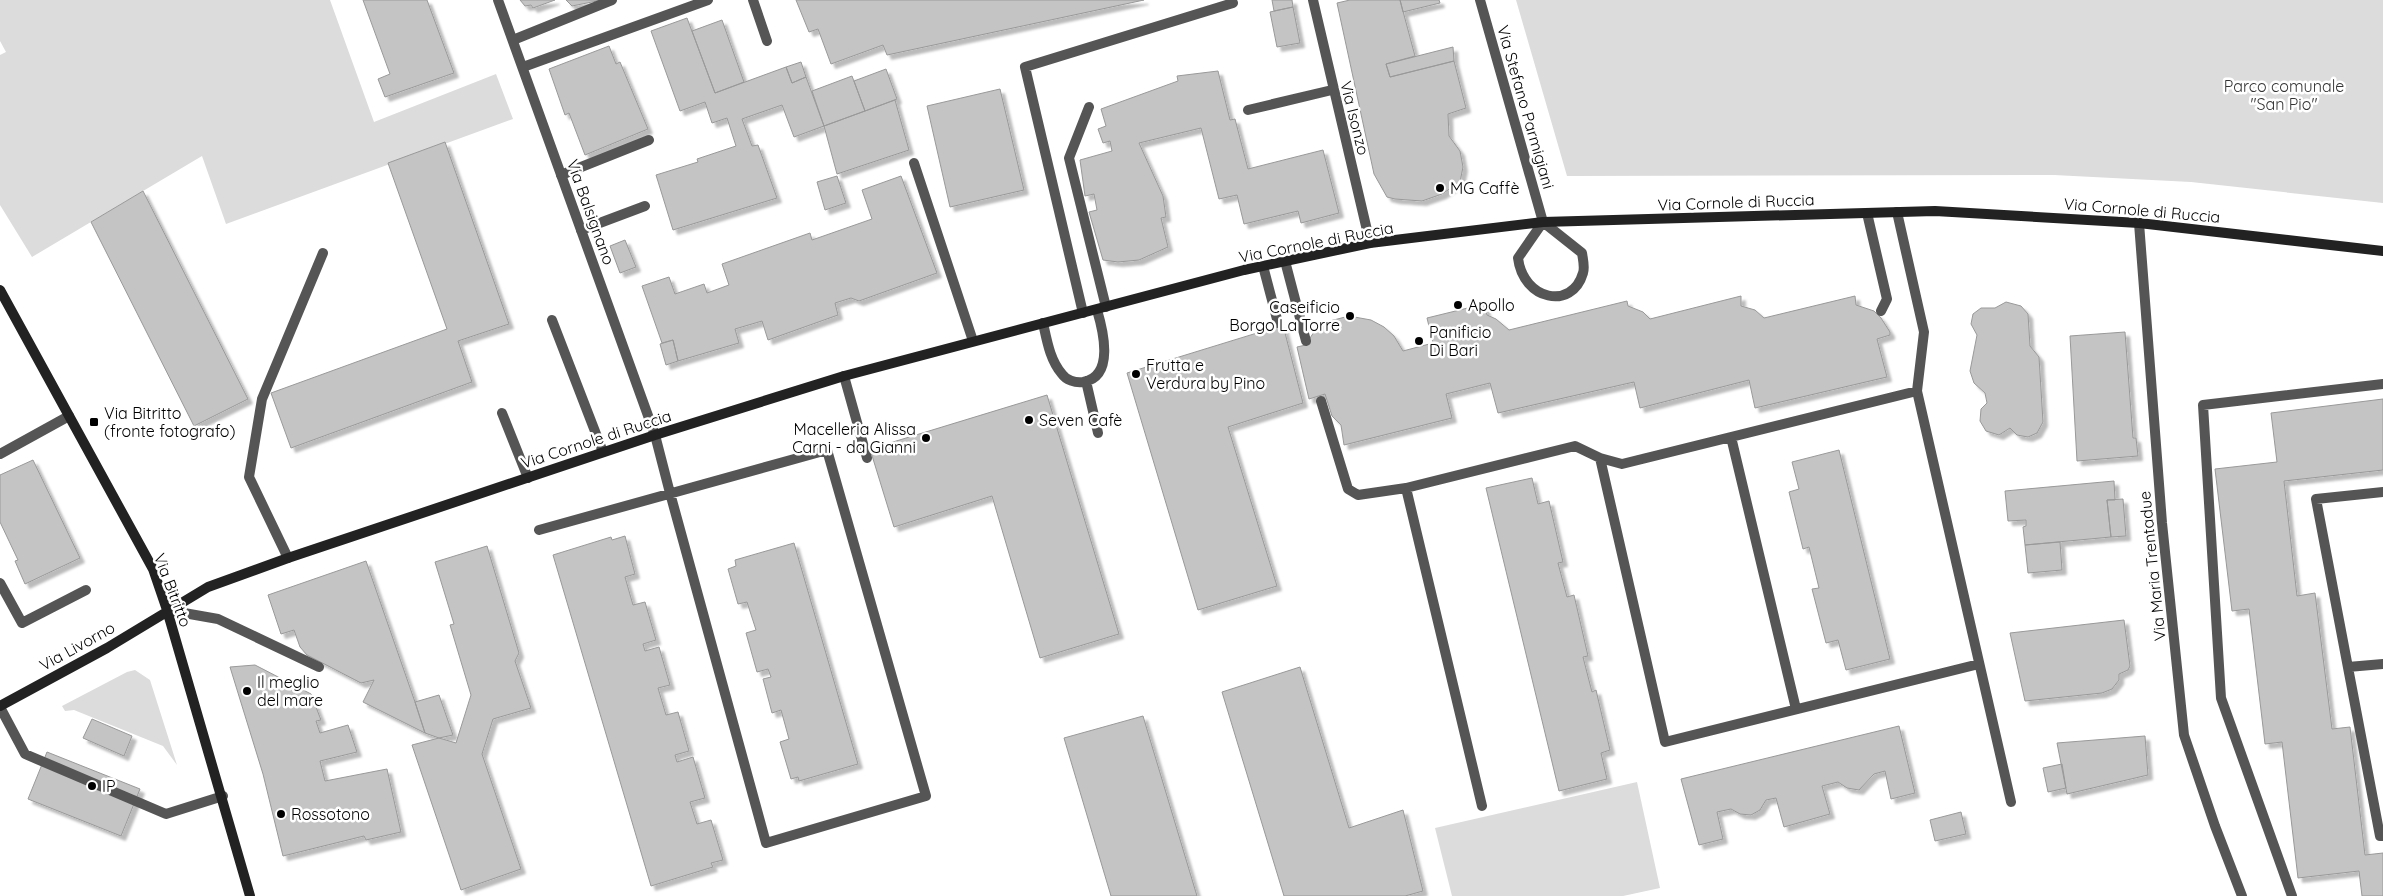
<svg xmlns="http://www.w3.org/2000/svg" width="2383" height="896" viewBox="0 0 2383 896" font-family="Quicksand,sans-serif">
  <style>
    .green { fill: #dcdcdc }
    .building { fill: #c4c4c4; stroke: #999; filter: url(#shadow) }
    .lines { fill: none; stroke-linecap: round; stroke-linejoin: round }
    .lane { stroke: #555; stroke-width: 10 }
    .street { stroke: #555; stroke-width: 10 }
    .secondary { stroke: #222; stroke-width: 10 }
    .poi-dot { fill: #000; stroke: #fff; stroke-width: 2 }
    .labels { text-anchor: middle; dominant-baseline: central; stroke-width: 5; stroke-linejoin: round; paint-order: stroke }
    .park-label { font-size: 16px; fill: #333; stroke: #fff }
    .street-label { font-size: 16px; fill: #000; stroke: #fff }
    .poi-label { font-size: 16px; fill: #000; stroke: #fff; text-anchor: start }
  </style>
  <defs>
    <filter id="shadow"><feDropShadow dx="4.5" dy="4.5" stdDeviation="1" flood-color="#0004"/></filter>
  </defs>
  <rect width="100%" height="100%" fill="#fff"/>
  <path class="green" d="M0,0H330L374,122L496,74L513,119L226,224L202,156L32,257L0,205V55L6,52L0,41Z
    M1516,0H2383V203L2191,182L2054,175L1567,176Z
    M135,670L150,680L177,765L163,746L74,710L65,711L62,706L127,672Z
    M1637,782L1660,888L1623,896H1452L1435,828Z"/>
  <path class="building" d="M363,0H427L454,73L385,97L378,79L390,74Z
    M520,0H555L533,8L531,5L525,6Z
    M566,0H602L572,6Z
    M796,0H1144L887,55L883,45L831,64L818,29L809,32Z
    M1272,0H1292L1293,7L1274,11Z
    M1350,0H1400L1415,56L1386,64L1390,77L1454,61L1466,108L1448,114L1449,136L1460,151L1463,167L1460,182L1442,194L1422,201L1395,199L1387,197L1374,174L1337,3Z
    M1400,0H1439L1440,3L1403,12Z
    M1293,7L1300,43L1277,47L1270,12Z
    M687,18L715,93L786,67L792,83L806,77L824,126L794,137L782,105L742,119L752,146L758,145L777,198L673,230L656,175L698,162L697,159L736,146L727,118L712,123L705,102L680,111L651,31Z
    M722,20L744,82L715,93L692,31Z
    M609,46L616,64L620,62L648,129L585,155L569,113L565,115L549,69Z
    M1453,47L1454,61L1390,77L1386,64Z
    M801,62L806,77L792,83L786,67Z
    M886,69L897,99L865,111L854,81Z
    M1218,71L1230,120L1235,119L1248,169L1323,150L1339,213L1301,223L1298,211L1244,224L1237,195L1219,199L1201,128L1139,143L1163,196L1166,217L1161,218L1168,247L1139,260L1118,262L1103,260L1089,212L1097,210L1094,194L1085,196L1080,160L1112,151L1110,141L1103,143L1098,129L1106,126L1101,109L1178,81L1177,76Z
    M852,76L865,111L824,126L812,91Z
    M1000,89L1024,190L950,207L927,106Z
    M895,100L909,150L837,174L824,126Z
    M445,142L509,324L458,341L472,382L291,448L271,393L447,329L388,163Z
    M837,176L846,203L825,210L817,182Z
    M901,176L937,273L859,301L851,298L835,303L838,315L768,340L762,321L735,329L739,343L678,361L673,340L662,343L642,286L669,277L675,294L704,284L707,293L729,285L722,264L810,233L812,240L872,219L862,190Z
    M143,191L248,399L194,426L91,222Z
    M625,240L636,267L620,273L610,246Z
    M1741,296V306L1755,310L1764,318L1855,296L1856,305L1874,311L1881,318L1890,332V335L1877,339L1887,377L1755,408L1749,380L1640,408L1634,382L1498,413L1490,383L1446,394L1452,418L1344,445L1341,425L1332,416L1325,394L1309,399L1297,347L1310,344V338L1316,329L1326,322L1349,316L1371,320L1384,327L1394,336L1403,351L1433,343L1427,318L1484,304L1487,315L1496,319L1509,330L1627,301L1628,306L1643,312L1650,319Z
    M2006,302L2021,306L2028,314L2030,346L2039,357L2043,422L2037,433L2028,437L2017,435L2010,428L1999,435L1986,431L1980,421L1981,409L1987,403L1985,393L1974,383L1970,371L1977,335L1971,324L1973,314L1981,308H1995Z
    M1283,325L1303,403L1228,427L1277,586L1198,610L1127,373Z
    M2125,332L2133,438H2136L2138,456L2077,461L2070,336Z
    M673,340L678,361L666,365L660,344Z
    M1047,395L1119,634L1040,658L992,496L894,527L870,449Z
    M2383,399V470L2284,481L2297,596L2315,593L2332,729L2350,727L2365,855L2383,853V896H2362L2359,871L2298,878L2282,742L2265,744L2249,609L2232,611L2215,469L2277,462L2271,413Z
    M1839,450L1890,659L1846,670L1838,640L1826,643L1812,589L1819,588L1809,547L1803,549L1789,492L1799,489L1792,462Z
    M33,460L80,558L25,584L15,561L18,560L0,522V475Z
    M1532,478L1538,504L1549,501L1563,562L1558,563L1567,597L1574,595L1588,656L1583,657L1592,692L1596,690L1610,750L1601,753L1607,779L1559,791L1486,488Z
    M2114,481L2115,500H2107L2111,537L2025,545L2023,527L2026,526V520L2008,521L2005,491Z
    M2123,499L2126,536L2111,537L2107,500Z
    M625,536L635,574L625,577L633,605L645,602L656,640L643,644L645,651L659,647L670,685L658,688L666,715L678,712L689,751L675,755L677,762L693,757L705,798L690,802L697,824L711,820L723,860L711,863L713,867L651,886L553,555L611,537L612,540Z
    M2060,542L2062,570L2028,573L2025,545Z
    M794,543L858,764L799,781L798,777L791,779L780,742L789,739L781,710L772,713L763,679L771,677L768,669L757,672L746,633L756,630L747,602L738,604L728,569L736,566L735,560Z
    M487,546L519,653L515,661L531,708L493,719L482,754L521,869L461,890L412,745L439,738L456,743L471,695L450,625L454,624L435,562Z
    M366,561L415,702L425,733L363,702L374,680L361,683L307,655L300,647L294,630L281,634L268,595Z
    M2124,620L2130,666L2128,670L2119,674V680L2112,689L2102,693L2025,701L2010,633Z
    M255,665L311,694L321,720L316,721L320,733L348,725L357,752L320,761L325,781L387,769L401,832L366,840L364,836L283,856L263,774L230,667Z
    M1300,667L1349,828L1403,810L1423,891L1405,896H1284L1222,692Z
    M439,695L453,735L439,738L425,733L415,702Z
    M1143,716L1197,896H1111L1064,738Z
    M92,719L132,736L124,756L83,738Z
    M1899,726L1915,793L1891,799L1885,771L1874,774L1859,790L1847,788L1838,782L1822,786L1830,814L1784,827L1776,798L1766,800L1760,810L1751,815L1740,814L1731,809L1717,812L1723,839L1699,845L1681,779Z
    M2145,736L2148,775L2067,794L2057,743Z
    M47,752L140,789L121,836L28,799Z
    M2062,764L2066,788L2048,792L2043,768Z
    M1961,812L1966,834L1935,841L1930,820Z"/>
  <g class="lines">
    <path class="lane" d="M753,0L767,41
      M513,40L612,0
      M523,67L708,0
      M1089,107L1069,158L1106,307
      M1248,110L1332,90
      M914,163L973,341
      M561,175L649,140
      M1897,212L1924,332L1917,391L2011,802
      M1867,213L1887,299L1881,311
      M1543,222L1582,253C1583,260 1585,267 1583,273C1572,311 1523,300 1518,258Z
      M581,230L645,206
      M1285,261L1306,341
      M1263,266L1278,323
      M1083,313L1025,67L1233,3
      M552,320L603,452
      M1043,323C1047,341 1050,360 1062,374C1066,380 1075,383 1083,382C1115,377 1103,330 1097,310
      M1086,381L1098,433
      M1321,401L1348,489L1358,495L1406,488
      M502,413L528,478
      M1731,437L1796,709
      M0,454L69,416
      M1600,458L1665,742L1979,664
      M2383,492L2316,499L2380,836H2383
      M539,530L827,450L926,796L766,843L670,493L655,435
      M288,558L249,477L262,399L323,253
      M0,583L22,623L86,590
      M167,610L218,619L319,667
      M2348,667L2383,664
      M0,707L25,754L166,814L223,796
      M1482,806L1406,488L1575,446L1600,458L1622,464L1917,391
      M2292,896L2221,698L2203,405L2383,384"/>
    <path class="street" d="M498,0L655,435
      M1313,0L1370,243
      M1480,0L1543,222
      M2139,223L2162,523L2184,735L2215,826L2242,896
      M844,376L867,458"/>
    <path class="secondary" d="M0,290L153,569L167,610L250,896
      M0,706L107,648L208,587L288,558L655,435L844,376L1244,270L1370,243L1543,222L1935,211L2139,223L2383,251"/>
  </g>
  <g class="poi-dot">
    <circle cx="1440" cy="188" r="5"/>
    <circle cx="1458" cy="305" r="5"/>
    <circle cx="1350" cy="316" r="5"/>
    <circle cx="1419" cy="341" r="5"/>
    <circle cx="1136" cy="374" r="5"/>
    <circle cx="1029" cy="420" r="5"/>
    <rect x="89" y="417" width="10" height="10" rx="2.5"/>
    <circle cx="926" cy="438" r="5"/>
    <circle cx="247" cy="691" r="5"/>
    <circle cx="92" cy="786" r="5"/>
    <circle cx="281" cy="814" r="5"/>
  </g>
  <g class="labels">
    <g class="park-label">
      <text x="2284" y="86">Parco comunale<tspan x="2284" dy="18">"San Pio"</tspan></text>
    </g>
    <g class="street-label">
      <text transform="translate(1526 107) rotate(74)">Via Stefano Parmigiani</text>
      <text transform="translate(1355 118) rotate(76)">Via Isonzo</text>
      <text transform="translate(1736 202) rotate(-2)">Via Cornole di Ruccia</text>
      <text transform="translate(2142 210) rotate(5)">Via Cornole di Ruccia</text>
      <text transform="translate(591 212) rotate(70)">Via Balsignano</text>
      <text transform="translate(1316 242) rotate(-11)">Via Cornole di Ruccia</text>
      <text transform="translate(596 439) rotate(-18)">Via Cornole di Ruccia</text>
      <text transform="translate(2152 566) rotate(-96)">Via Maria Trentadue</text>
      <text transform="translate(173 590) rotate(69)">Via Bitritto</text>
      <text transform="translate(77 646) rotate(-29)">Via Livorno</text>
    </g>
    <g class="poi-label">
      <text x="1450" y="188">MG Caffè</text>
      <text x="1468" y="305">Apollo</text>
      <text x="1340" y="307" text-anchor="end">Caseificio<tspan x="1340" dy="18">Borgo La Torre</tspan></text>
      <text x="1429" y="332">Panificio<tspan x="1429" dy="18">Di Bari</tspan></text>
      <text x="1146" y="365">Frutta e<tspan x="1146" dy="18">Verdura by Pino</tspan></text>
      <text x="104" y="413">Via Bitritto<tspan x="104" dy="18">(fronte fotografo)</tspan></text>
      <text x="1039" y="420">Seven Cafè</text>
      <text x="916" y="429" text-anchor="end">Macelleria Alissa<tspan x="916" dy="18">Carni - da Gianni</tspan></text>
      <text x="257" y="682">Il meglio<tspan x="257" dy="18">del mare</tspan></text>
      <text x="102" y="786">IP</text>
      <text x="291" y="814">Rossotono</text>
    </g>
  </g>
</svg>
